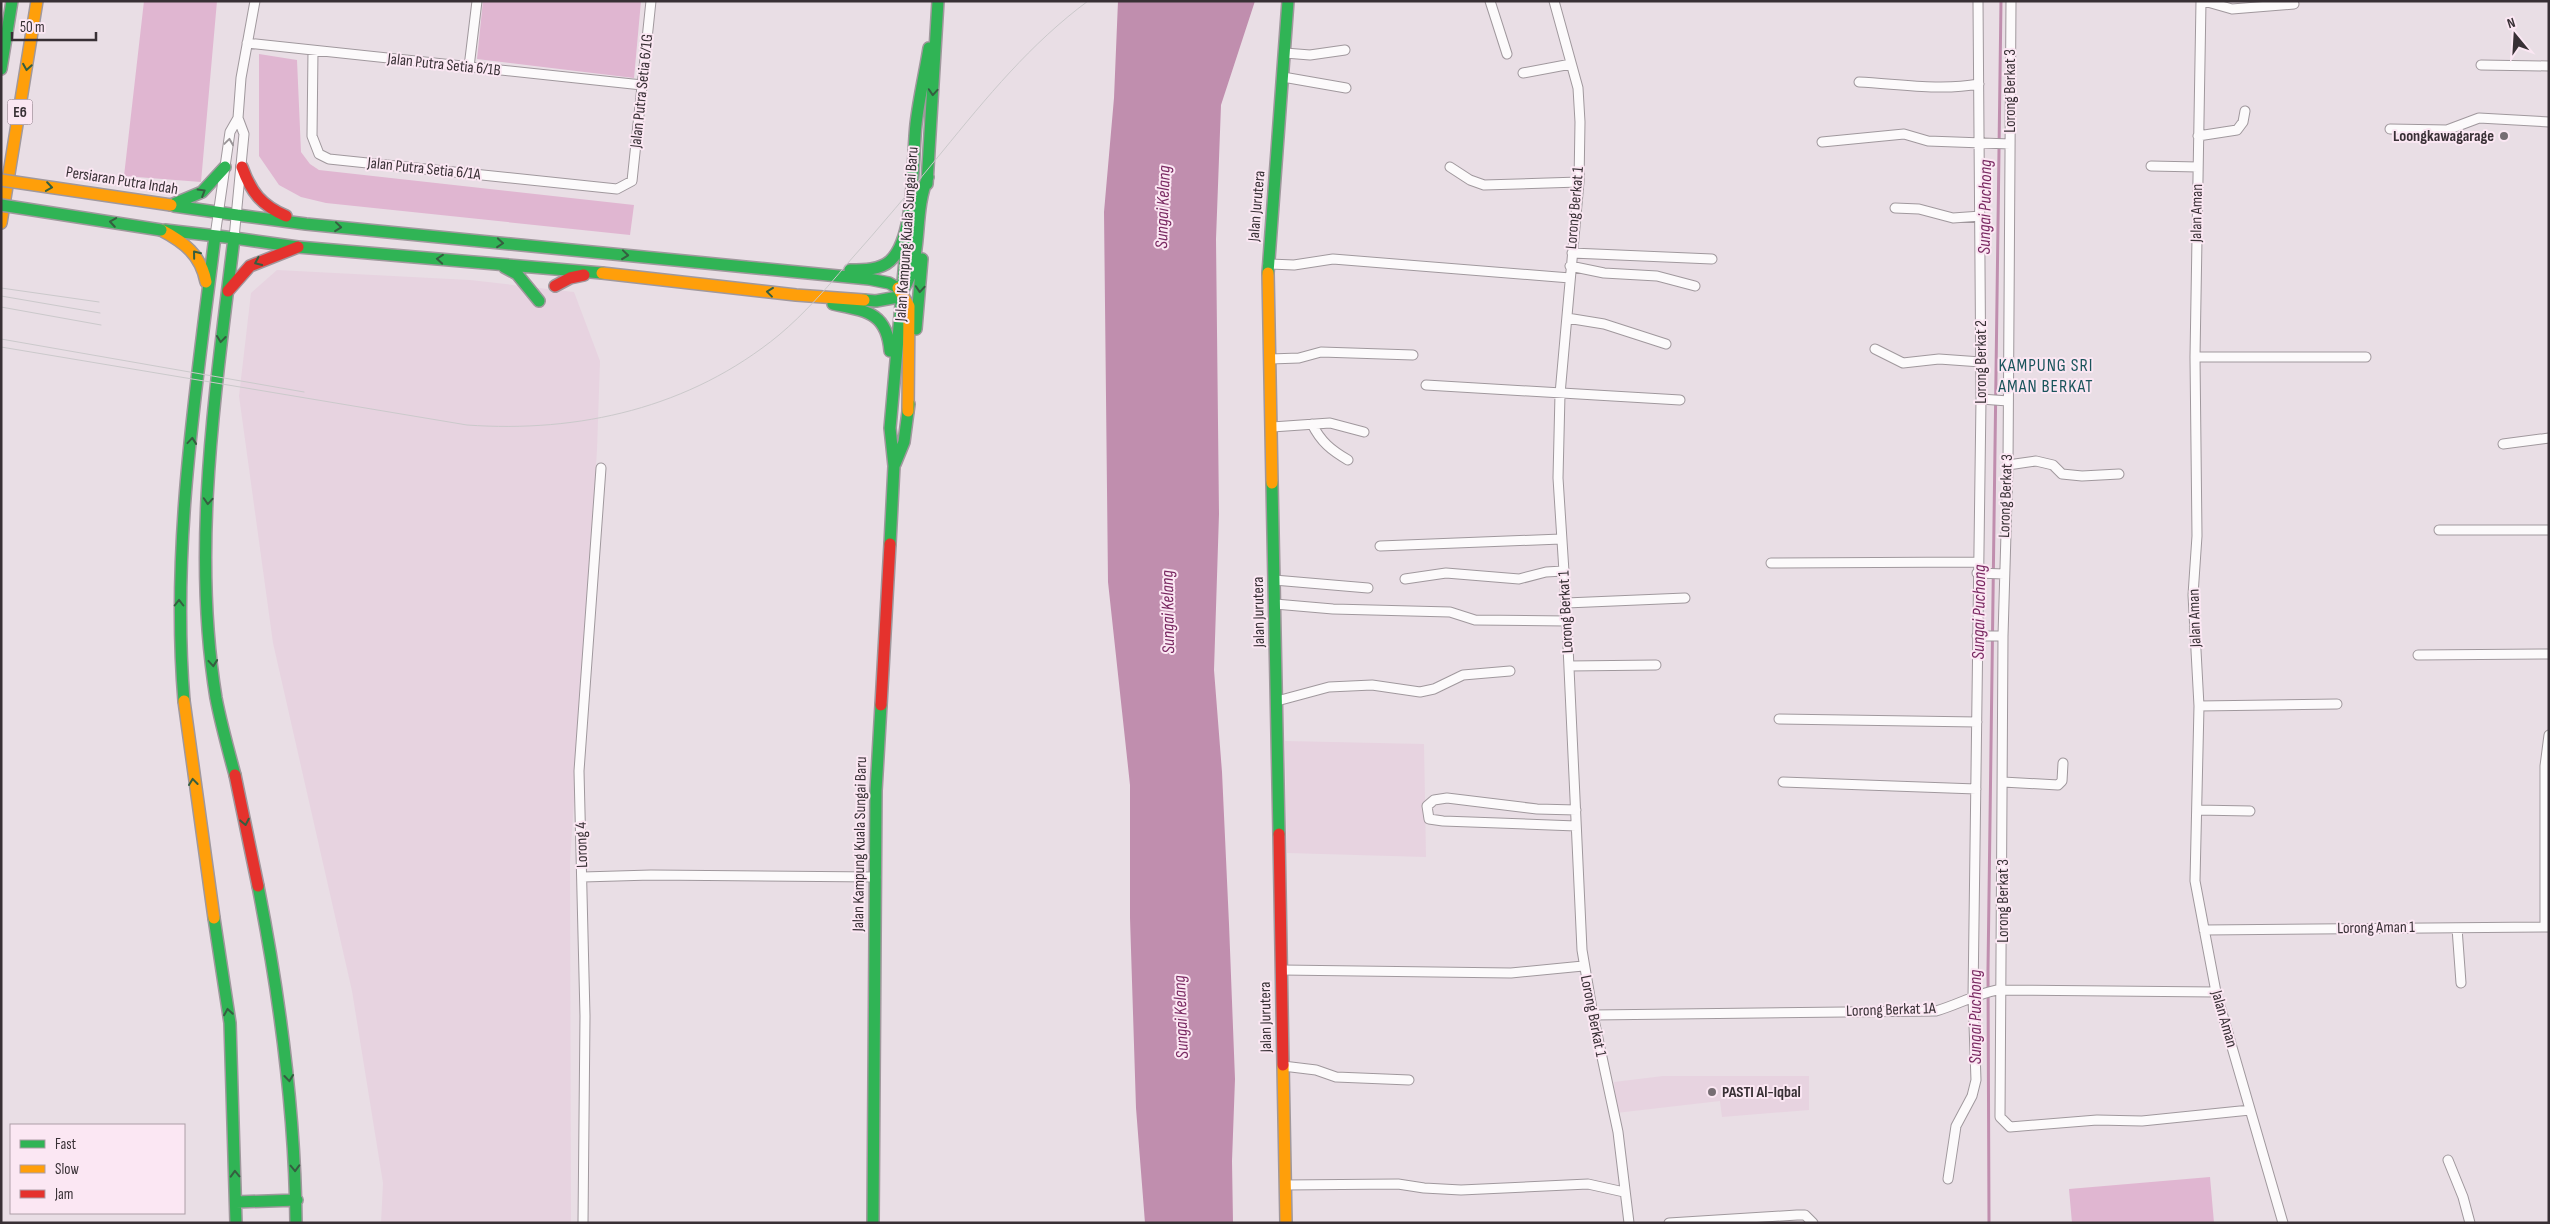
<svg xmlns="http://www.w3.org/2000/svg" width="2550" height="1224" viewBox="0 0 2550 1224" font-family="'Sofia Sans Condensed',sans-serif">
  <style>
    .built { fill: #e7d3e0 }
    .green { fill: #e0b6d1 }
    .water { fill: #c08eae }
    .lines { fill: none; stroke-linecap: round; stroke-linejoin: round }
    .stream { stroke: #c08eae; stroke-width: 3 }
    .street-casing { stroke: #a0989d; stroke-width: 11 }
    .fast-casing { stroke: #a0989d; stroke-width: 14 }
    .slow-casing { stroke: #a0989d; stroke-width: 14 }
    .jam-casing { stroke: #a0989d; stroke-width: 14 }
    .street { stroke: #fcfafb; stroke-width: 9 }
    .fast { stroke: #30b455; stroke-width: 11 }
    .slow { stroke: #ff9f0a; stroke-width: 11 }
    .jam { stroke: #e5322d; stroke-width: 11 }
    .tram { stroke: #cbc9cb; stroke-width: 1 }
    .fast-bridge-casing { stroke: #a0989d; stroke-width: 14; stroke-linecap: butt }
    .slow-bridge-casing { stroke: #a0989d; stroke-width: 14; stroke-linecap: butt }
    .fast-bridge { stroke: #30b455; stroke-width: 11 }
    .slow-bridge { stroke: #ff9f0a; stroke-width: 11 }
    .oneway { stroke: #355e40 }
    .oneway2 { stroke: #9a9598 }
    .poi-dot { fill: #766d73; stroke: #fbe7f3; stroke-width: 2 }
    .labels { text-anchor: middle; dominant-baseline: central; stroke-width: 4; stroke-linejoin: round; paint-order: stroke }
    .shield { fill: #fbe7f3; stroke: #72676e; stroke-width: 1 }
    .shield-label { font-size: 15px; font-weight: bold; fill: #383035 }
    .street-label { font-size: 16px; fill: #383035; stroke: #fbe7f3 }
    .poi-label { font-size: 16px; font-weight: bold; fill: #383035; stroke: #fbe7f3; text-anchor: end }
    .water-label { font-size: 18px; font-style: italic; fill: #7a2962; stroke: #fbe7f3 }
    .neighbourhood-label { font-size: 18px; letter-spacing: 1px; fill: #19545b; stroke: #fbe7f3 }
  </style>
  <rect width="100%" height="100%" fill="#e9dee5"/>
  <path class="built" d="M277,270L470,280L574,292L600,361L597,450L570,862L571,1223H381L383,1183L352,991L273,643L239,396L251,293Z
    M1285,741L1424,744L1426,857L1287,853Z
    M1663,1076H1809V1110L1722,1117L1720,1101L1616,1113L1614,1082Z"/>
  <path class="green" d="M144,1H217L201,182L124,176Z
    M483,1H641L634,78L477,59Z
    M259,54L297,60L301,152L310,164L319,170L634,205L630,235L326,203L301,197L279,185L259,156Z
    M2210,1177L2214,1223H2072L2069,1189Z"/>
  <path class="water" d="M1118,1H1255L1221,105L1216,239L1219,514L1214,670L1222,772L1229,924L1235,1079L1232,1161L1233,1223H1145L1136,1108L1130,918V785L1108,582L1104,212L1114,98Z"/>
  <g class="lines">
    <path class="stream" d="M1989,1223L1988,970L2001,1"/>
    <g class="street-casing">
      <path id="street" d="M1490,1L1507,54
        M1554,1L1578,88L1580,122L1579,182L1560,394L1558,478L1566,603L1582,950L1593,1015L1618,1132L1629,1223
        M2011,1L2008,465L2003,636L2000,1117L2010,1127L2097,1120L2142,1121L2250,1110
        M2201,1L2195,357L2197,536L2193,595L2199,706L2195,881L2216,992L2283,1223
        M2204,1L2232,9L2294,4
        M247,43L642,85
        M313,51L312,136L319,154L329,159L617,189L632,181L651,1
        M1285,53L1310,55L1345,50
        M2481,65L2549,66
        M469,67L477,1
        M1523,73L1571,64
        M1283,77L1346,88
        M1859,82C1899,84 1940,91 1979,84
        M2390,129L2447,130L2479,118L2549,122
        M2198,136L2237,130L2243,122L2245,111
        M1822,142L1904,134L1928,141L2010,144
        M2151,166L2198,167
        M1450,167L1470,180L1484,185L1579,182
        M1895,208L1919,209L1953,218L1981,216
        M215,236L230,132L238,118
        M234,238L244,134L238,118L241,78L255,1
        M1572,253L1712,259
        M1268,264L1294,265L1333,259L1570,278
        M1570,266L1604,273L1657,276L1695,286
        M1567,318L1604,324L1666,344
        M1875,349L1903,363L1939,359L1981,362
        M2195,357H2366
        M1270,359L1299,358L1321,352L1413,355
        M1426,385L1680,400
        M1981,399L2008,401
        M1312,424C1321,442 1331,450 1348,460
        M1272,427L1330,423L1364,432
        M2503,444L2549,438
        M2008,465L2036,461L2053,465L2062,474L2082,476L2119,474
        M2439,530H2549
        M1380,546L1561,539
        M1771,563L1977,562
        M1977,573L2004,574
        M1405,579L1446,573L1519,579L1546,572L1563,571
        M1274,580L1368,588
        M1566,603L1685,598
        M1275,604L1333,609L1450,612L1475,620L1566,621
        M1977,636H2003
        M2418,655L2549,654
        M1569,666L1656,665
        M1277,701L1329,687L1372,685L1420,692L1434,689L1463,675L1510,671
        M2199,706L2337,704
        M1779,719L1977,722
        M1783,782L1976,789
        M2003,782L2058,785L2062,781L2063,763
        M1576,810L1537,809L1447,798L1434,800L1427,806L1429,819L1443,821L1576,826
        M2197,810L2250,811
        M583,877L651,875L876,877
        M2545,927V766L2549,735
        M2457,928L2461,983
        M2204,930L2549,927
        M1282,970L1511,973L1583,966
        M1593,1015L1936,1011C1957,1005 1976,994 1997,990L2216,992
        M1283,1066L1316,1070L1336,1077L1409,1080
        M2448,1160L2463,1197L2470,1223
        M1948,1179L1956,1126L1972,1096L1976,1080L1973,997L1981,399L1978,1
        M1285,1185L1398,1184L1424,1188L1461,1190L1588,1184L1624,1192
        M583,1223L585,1016L579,771L601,468
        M1669,1223L1797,1215H1805L1813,1223"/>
    </g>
    <g class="fast-casing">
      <path id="fast" d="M1,69L12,1
        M927,184L938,1
        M171,205L202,192L225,167
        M174,206L237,215
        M237,215L306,224L869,279L889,283L898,288
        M165,230L234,238
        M234,238L298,247L602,273
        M234,238C216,389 191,546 216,698C221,724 228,749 235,775
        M504,267L517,274L539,301
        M850,270C863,270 880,270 890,261C916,238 912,158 916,124C919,98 925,73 929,48
        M1268,273L1288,1
        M864,300L876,301L898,297C926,263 911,216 928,177
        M833,304C866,311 887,312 890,351
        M916,329L922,259
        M895,464L904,442L909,404
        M1272,483L1279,834
        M890,544L894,466L890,428L908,226
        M184,701C171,546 196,390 215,236
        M258,886C280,998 295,1109 296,1223
        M214,918L230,1023L236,1223
        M236,1202L297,1200
        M873,1223L876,791L881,705"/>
    </g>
    <g class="slow-casing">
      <path id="slow" d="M1,223L37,1
        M161,230C184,242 201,255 206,282
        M602,273L796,295L864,300
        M1268,273L1272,483
        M898,288L909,306L908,411
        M184,701L214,918
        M1283,1065L1286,1223"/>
    </g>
    <g class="jam-casing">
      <path id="jam" d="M242,167C251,192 261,205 286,216
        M555,286L570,278L584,275
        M228,291L250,266L298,247
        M881,705L890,544
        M235,775L258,886
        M1279,834L1283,1065"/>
    </g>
    <use href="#street" class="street"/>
    <use href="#fast" class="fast"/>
    <use href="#slow" class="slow"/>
    <use href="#jam" class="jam"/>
    <path class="tram" d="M1,288L99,302
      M1,296L100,313
      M1,307L101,325
      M1,339L304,392
      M1,347L467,425C579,433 690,408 779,335C804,314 826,289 847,264C880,227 911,190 942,152C987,97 1030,44 1088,1"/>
    <g class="fast-bridge-casing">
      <path id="fast-bridge" d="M1,205L161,230"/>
    </g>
    <g class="slow-bridge-casing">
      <path id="slow-bridge" d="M1,180L171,205"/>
    </g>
    <use href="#fast-bridge" class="fast-bridge"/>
    <use href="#slow-bridge" class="slow-bridge"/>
  </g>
  <defs><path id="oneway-chevron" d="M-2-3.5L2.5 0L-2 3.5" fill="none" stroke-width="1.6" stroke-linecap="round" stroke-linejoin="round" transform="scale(1.25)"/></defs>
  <g class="oneway">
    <use href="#oneway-chevron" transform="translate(27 67) rotate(99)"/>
    <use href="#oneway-chevron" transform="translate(933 92) rotate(94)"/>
    <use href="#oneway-chevron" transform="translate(49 187) rotate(8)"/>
    <use href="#oneway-chevron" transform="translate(202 192) rotate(-31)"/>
    <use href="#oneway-chevron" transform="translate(113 222) rotate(-171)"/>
    <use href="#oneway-chevron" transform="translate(338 227) rotate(6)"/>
    <use href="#oneway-chevron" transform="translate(500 243) rotate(5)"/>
    <use href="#oneway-chevron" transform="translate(196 254) rotate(-129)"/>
    <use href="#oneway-chevron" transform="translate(625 255) rotate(6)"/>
    <use href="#oneway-chevron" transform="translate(440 259) rotate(-175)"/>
    <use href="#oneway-chevron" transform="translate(258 262) rotate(155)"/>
    <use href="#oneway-chevron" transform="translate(920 289) rotate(94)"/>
    <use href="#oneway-chevron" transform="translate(770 292) rotate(-173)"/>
    <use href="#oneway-chevron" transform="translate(221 339) rotate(97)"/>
    <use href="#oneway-chevron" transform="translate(192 441) rotate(-85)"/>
    <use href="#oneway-chevron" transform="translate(208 501) rotate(94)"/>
    <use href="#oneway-chevron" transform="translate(179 603) rotate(-90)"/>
    <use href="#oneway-chevron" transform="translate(213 663) rotate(85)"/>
    <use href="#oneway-chevron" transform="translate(193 782) rotate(-97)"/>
    <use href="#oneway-chevron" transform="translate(245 822) rotate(79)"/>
    <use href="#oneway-chevron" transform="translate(228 1012) rotate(-99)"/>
    <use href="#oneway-chevron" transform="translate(289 1078) rotate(84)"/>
    <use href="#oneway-chevron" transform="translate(295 1168) rotate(88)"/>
    <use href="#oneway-chevron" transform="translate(235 1174) rotate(-92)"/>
  </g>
  <use class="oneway2" href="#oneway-chevron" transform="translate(229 142) rotate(-82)"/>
  <g class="poi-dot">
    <circle cx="2504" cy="136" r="5"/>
    <circle cx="1712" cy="1092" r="5"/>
  </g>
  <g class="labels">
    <rect class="shield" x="7.5" y="99.5" width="25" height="25" rx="4"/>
    <g class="shield-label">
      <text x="20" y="112">E6</text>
    </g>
    <g class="street-label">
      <text transform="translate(444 65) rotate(6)">Jalan Putra Setia 6/1B</text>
      <text transform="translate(642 91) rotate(-84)">Jalan Putra Setia 6/1G</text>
      <text transform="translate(2010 91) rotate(-90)">Lorong Berkat 3</text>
      <text transform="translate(424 169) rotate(6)">Jalan Putra Setia 6/1A</text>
      <text transform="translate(122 181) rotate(9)">Persiaran Putra Indah</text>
      <text transform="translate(1257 206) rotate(-85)">Jalan Jurutera</text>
      <text transform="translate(1575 208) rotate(-85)">Lorong Berkat 1</text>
      <text transform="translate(2197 213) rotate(-89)">Jalan Aman</text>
      <text transform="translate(907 234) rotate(-86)">Jalan Kampung Kuala Sungai Baru</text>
      <text transform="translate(1981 362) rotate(-90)">Lorong Berkat 2</text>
      <text transform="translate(2006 496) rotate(-88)">Lorong Berkat 3</text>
      <text transform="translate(1259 612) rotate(-91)">Jalan Jurutera</text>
      <text transform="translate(1566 612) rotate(-93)">Lorong Berkat 1</text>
      <text transform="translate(2195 618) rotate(-92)">Jalan Aman</text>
      <text transform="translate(860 844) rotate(-89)">Jalan Kampung Kuala Sungai Baru</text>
      <text transform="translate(582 845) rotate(-92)">Lorong 4</text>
      <text transform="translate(2003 901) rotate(-90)">Lorong Berkat 3</text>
      <text transform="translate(2376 928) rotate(-1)">Lorong Aman 1</text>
      <text transform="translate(1891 1010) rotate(-2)">Lorong Berkat 1A</text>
      <text transform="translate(1593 1016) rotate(79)">Lorong Berkat 1</text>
      <text transform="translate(1266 1017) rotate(-91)">Jalan Jurutera</text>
      <text transform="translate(2224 1019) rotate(74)">Jalan Aman</text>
    </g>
    <g class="poi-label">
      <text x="2494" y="136">Loongkawagarage</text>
      <text x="1722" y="1092" text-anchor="start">PASTI Al-Iqbal</text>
    </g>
    <g class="water-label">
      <text transform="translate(1163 207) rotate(-88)">Sungai Kelang</text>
      <text transform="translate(1985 207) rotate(-89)">Sungai Puchong</text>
      <text transform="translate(1168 612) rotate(-91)">Sungai Kelang</text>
      <text transform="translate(1979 612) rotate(-89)">Sungai Puchong</text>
      <text transform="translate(1181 1017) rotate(-92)">Sungai Kelang</text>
      <text transform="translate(1975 1017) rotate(-90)">Sungai Puchong</text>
    </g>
    <g class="neighbourhood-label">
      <text x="2046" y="365">KAMPUNG SRI<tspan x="2046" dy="21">AMAN BERKAT</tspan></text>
    </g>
  </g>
  <rect width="2550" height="1224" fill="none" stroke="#383035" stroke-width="5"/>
  <rect x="10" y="1124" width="175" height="90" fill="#fbe7f3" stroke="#ad9ea7"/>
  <rect x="20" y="1140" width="25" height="8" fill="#30b455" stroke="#ad9ea7"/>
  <text x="55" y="1149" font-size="15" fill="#383035">Fast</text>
  <rect x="20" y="1165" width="25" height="8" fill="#ff9f0a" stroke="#ad9ea7"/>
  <text x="55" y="1174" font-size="15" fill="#383035">Slow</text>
  <rect x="20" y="1190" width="25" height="8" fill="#e5322d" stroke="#ad9ea7"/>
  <text x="55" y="1199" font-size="15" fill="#383035">Jam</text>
  <g transform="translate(2515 35) rotate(342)" stroke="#fbe7f3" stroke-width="4" paint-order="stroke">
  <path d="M0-4L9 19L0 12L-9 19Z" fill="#383035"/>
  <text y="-8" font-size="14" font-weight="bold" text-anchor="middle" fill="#383035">N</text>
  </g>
  <path d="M12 32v8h84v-8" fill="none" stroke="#383035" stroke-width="2.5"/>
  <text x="20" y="32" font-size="15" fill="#383035" stroke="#fbe7f3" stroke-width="4" paint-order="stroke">50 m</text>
</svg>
